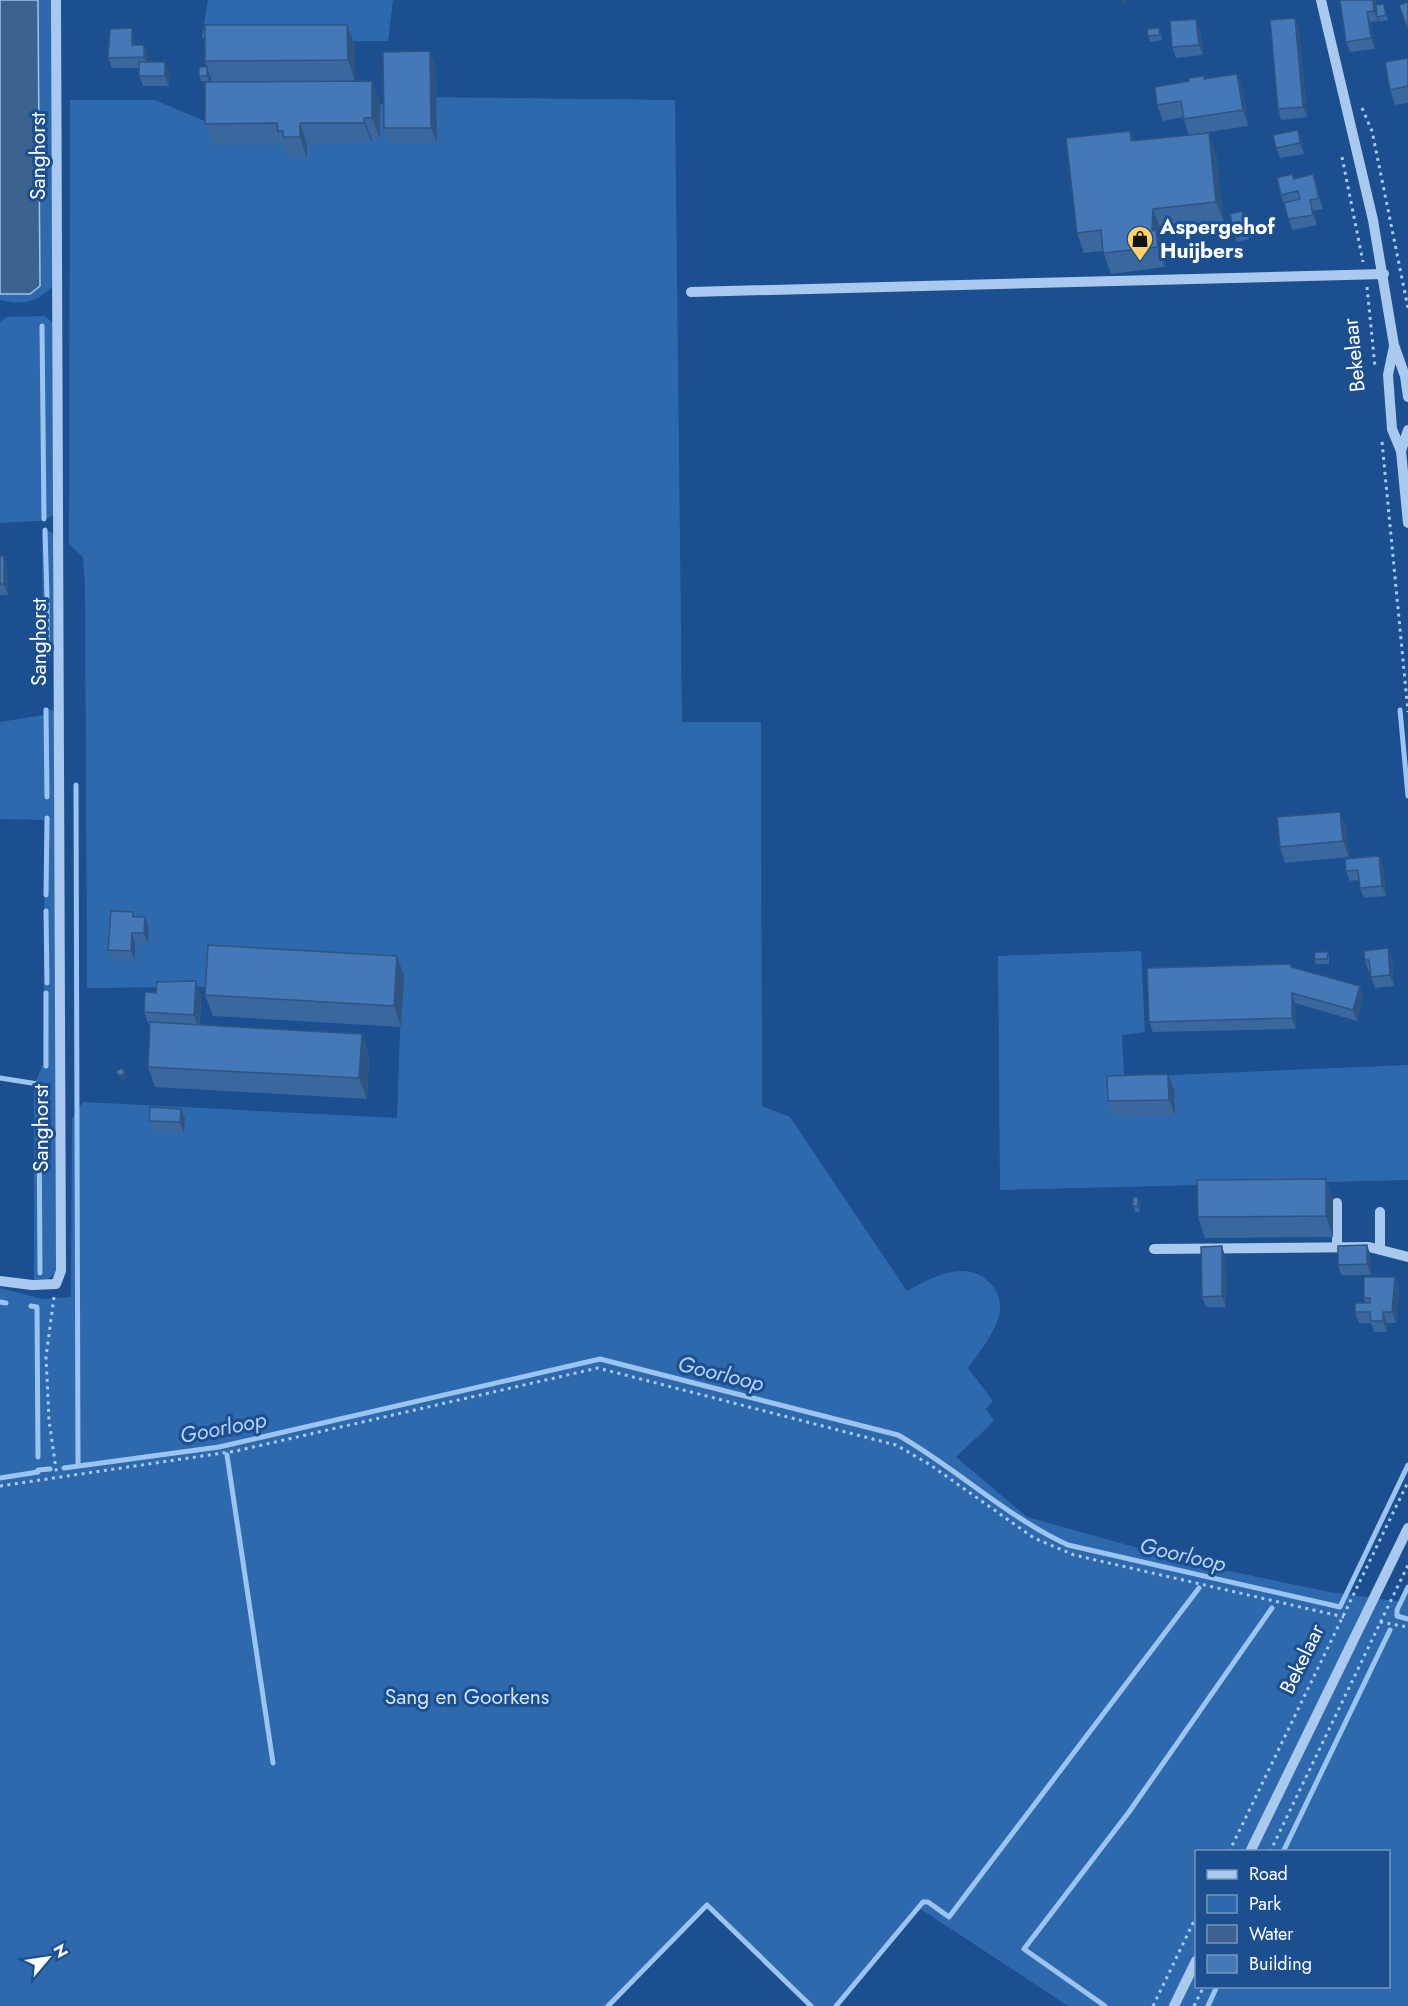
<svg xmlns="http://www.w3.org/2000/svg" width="1408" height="2006" viewBox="0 0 1408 2006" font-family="Jost,sans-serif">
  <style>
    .green { fill: #2e69ad; fill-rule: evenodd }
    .water { fill: #3c6290; stroke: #9cc4f0; stroke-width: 1.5 }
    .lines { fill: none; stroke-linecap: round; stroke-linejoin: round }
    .stream { stroke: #9cc4f0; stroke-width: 5 }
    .path { stroke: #a9c9ee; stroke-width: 3; stroke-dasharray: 3 4.5; stroke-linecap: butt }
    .minor { stroke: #a9c9ee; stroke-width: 10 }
    .wall { fill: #3a679d }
    .shaded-wall { fill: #305480 }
    .building { fill: #4478b7; stroke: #305480; stroke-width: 1.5 }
    .labels { text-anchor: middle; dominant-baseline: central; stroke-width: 6; stroke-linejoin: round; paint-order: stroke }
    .street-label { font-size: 21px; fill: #fff; stroke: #1b4f8f }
    .poi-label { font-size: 21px; font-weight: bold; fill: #fff; stroke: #1b4f8f; text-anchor: start }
    .park-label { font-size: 21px; fill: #cfe3fa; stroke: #1b4f8f }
    .water-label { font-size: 22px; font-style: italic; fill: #b5d3f5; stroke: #1b4f8f }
  </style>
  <rect width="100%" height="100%" fill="#1b4f8f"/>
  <path class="green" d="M38,0H54L55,284C38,302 25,306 0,300V294H30L40,286Z
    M208,0H393L388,41L233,42L202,38Z
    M419,97L675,100L682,722H761L762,1106L790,1117L907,1291C932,1277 968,1257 992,1285C999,1293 1002,1305 999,1316C993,1335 980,1352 968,1368L993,1401L986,1409L994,1421L956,1457L1027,1517L1192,1563L1329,1592L1402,1602L1408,1590V2006H1068L919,1908L836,2006H812L709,1905L612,2006H0V1288L43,1299L71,1297L72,1119L83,1102L397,1118L402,973L209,987L87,988L85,586L83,557L69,544L70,100H155L212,124L361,104H419ZM1196,1852H1388V1986H1196Z
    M45,316L55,325L54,515L40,521L0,523V322L7,317Z
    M46,530L55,534L56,649L48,657L43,658L42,532Z
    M43,707L55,711L56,1273L47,1280L34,1279V1086L43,1064L45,820L0,819V722L44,715Z
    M1141,951L1145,1032L1122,1035L1124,1077L1408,1065V1180L1000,1190L998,956Z"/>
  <path class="water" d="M0,0H38L40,286L30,294H0Z"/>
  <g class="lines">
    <path class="stream" d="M42,326L44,519
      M45,530L47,597
      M47,654V604
      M46,710L47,797
      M1400,710L1408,796
      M76,785L78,1466
      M46,895L47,818
      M46,911L47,983
      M46,1066V993
      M0,1078L38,1084L40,1092
      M39,1109L40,1273
      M0,1302L6,1303
      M31,1306L37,1307L38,1457
      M227,1455L273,1763
      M64,1468L219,1447L600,1359L898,1435C956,1468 1007,1517 1068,1545L1340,1607L1408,1465
      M38,1470L50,1469
      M0,1478L38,1472
      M1408,1587L1397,1610V1616L1408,1619
      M1283,1852L1390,1630
      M608,2006L707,1905L811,2006
      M836,2006L923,1902H928L949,1917L1199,1588
      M1105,2006L1024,1949L1129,1812L1272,1608
      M1208,2006L1217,1986"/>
    <path class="path" d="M1362,108L1372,131L1408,308
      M1342,157L1363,262
      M1367,287L1375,367
      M1382,442L1408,712
      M54,1297L46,1357L49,1420L57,1476
      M0,1486L236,1451L598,1368L896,1445L929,1464L1034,1538L1074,1555L1344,1617
      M1380,1622L1408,1627
      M1229,1852L1408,1482
      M1270,1852L1408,1565
      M1153,2006L1196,1917
      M1194,2006L1204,1986"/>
    <path class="minor" d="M1321,0L1373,220L1394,345L1405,376L1408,397
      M691,292L1384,274
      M1394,346L1388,375L1392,429L1401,451L1408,523
      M1401,451L1408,430
      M1337,1203V1247
      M1154,1249L1369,1247L1408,1257
      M1380,1250V1212
      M0,1281L32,1285L56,1284L61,1271L56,0
      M1250,1852L1408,1528
      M1174,2006L1196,1961"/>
  </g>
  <path class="wall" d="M1340,0H1375L1376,5L1384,4L1388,20L1379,22L1378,17V21L1370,22L1375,49L1350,52L1346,42Z
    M347,25L355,46V81L212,82L209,73V81H201L199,76L207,67L205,61L204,37Z
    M1200,29L1203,55L1176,58L1172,47Z
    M1299,29L1307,117L1281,120L1278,109Z
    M1161,33L1162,40L1150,42L1148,36Z
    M135,39V45H144L148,56V62L169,72V86H143L139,76V68H112L108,58Z
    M1408,58V103L1395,105L1390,90Z
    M436,67L437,143L390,144L384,128Z
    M1204,76L1205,79L1243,90L1248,126L1189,135L1183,117L1163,121L1157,105L1189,81Z
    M380,102V138L372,139V143L307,144V158H291L289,152H285L282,144L213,145L205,124Z
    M1298,130L1302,141L1304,154L1280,158L1276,148Z
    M1130,131L1133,141L1216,154L1224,222L1161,230L1160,242L1163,251L1165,267L1111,274L1103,251L1084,253L1077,233Z
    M1313,174L1317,185L1323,209L1313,211L1317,225L1292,230L1281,195L1294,179Z
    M1242,211L1249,239L1237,242L1235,236Z
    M0,556H4L7,567L8,595H0Z
    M1340,812L1346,827L1349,857L1285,863L1280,847Z
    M1379,856L1383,866L1386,896L1364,898L1360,888L1359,880L1350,881L1346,871Z
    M135,917H145L149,928L148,944L135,943V961L112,960L108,950Z
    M1328,952L1329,957V964H1316L1314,959Z
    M397,956L404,976L401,1027L213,1016L205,995Z
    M1392,959L1394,986L1375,988L1371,977L1370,971H1368L1365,960Z
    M1292,967L1363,996L1357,1021L1295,1003L1296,1029L1153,1032L1149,1022Z
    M196,981L201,996L200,1025L362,1034L369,1055L367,1099L155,1087L148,1067L150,1028L144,1012L156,993Z
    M1168,1074L1174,1090L1175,1115L1113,1117L1108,1101Z
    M185,1119L184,1133L153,1131L149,1121Z
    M1138,1197L1140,1202V1212H1135L1133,1206Z
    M1333,1200V1237L1205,1238L1198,1217Z
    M1222,1246L1225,1257L1226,1307H1206L1202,1297Z
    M1371,1256V1275H1341L1338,1265Z
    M1395,1277L1399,1287L1396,1323H1387V1332H1374L1371,1323H1359L1355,1312L1366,1303L1364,1298Z"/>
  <path class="shaded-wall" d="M1121,0H1128L1122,4Z
    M1373,0H1375L1378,21L1374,11Z
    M1367,12L1370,22L1375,49L1371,38Z
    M1295,18L1299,29L1307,117L1303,107Z
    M1196,19L1200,29L1203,55L1199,45Z
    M347,25L355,46V81L348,60Z
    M132,28L135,39V56L132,45Z
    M144,45L148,56V67L144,57Z
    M430,51L436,67L437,143L431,128Z
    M165,62L169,72V86L165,76Z
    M207,68L209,73V81L207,76Z
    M1237,74L1243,90L1248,126L1243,110Z
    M372,81L380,102V138L372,118Z
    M364,118L372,139V143L364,123Z
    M300,123L307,144V158L300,137Z
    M1298,130L1302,141L1304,154L1300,143Z
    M1209,133L1216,154L1224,222L1216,202Z
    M1313,174L1317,185L1323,209L1319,198Z
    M1310,200L1313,211L1317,225L1313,215Z
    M1153,209L1161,230L1160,242L1163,251L1165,267L1152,231Z
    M4,556L7,567L8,595L4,584Z
    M1340,812L1346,827L1349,857L1343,841Z
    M1379,856L1383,866L1386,896L1382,886Z
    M145,917L149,928L148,944L144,933Z
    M132,933L135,943V961L131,951Z
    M1388,948L1392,959L1394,986L1390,975Z
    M397,956L404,976L401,1027L394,1006Z
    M196,981L201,996L199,1030L194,1015Z
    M1360,986L1363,996L1357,1021L1353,1010Z
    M1292,993L1295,1003L1296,1029L1292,1018Z
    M362,1034L369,1055L367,1099L359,1078Z
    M125,1072L127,1078L122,1081L120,1076Z
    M1168,1074L1174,1090L1175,1115L1169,1100Z
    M181,1109L185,1119L184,1133L180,1122Z
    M1326,1179L1333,1200V1237L1326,1216Z
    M1138,1197L1140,1202V1212L1138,1206Z
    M1367,1245L1371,1256V1275L1367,1264Z
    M1222,1246L1225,1257L1226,1307L1222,1296Z
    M1395,1277L1399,1287L1396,1323L1392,1312Z
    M1383,1312L1387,1323V1332L1383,1321Z"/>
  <path class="building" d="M1340,0H1373L1374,11L1367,12L1371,38L1346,42Z
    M1408,2V30L1399,5Z
    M1384,4L1386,15L1377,17L1376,5Z
    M1295,18L1303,107L1278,109L1270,20Z
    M1196,19L1199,45L1172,47L1170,21Z
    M205,25H347L348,60L205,61Z
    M132,28V45H144V57L108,58L110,29Z
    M1159,28L1160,35L1148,36L1147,29Z
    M430,51L431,128H384L383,52Z
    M1408,58V86L1390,90L1385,62Z
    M139,62H165V76H139Z
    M199,67H207V76H199Z
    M1237,74L1243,110L1184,119L1181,101L1157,105L1155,87L1189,81V78L1204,76V79Z
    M372,81V118H364V123H300V137H283V131H278L277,123L205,124V82Z
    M1298,130L1300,143L1276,148L1273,135Z
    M1130,131L1131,141L1209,133L1216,202L1153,209L1152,231L1156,230L1158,247L1103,253L1101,230L1077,233L1066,138Z
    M1292,174L1294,179L1313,174L1319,198L1310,200L1313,215L1288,219L1284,203L1300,199L1298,191L1281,195L1277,178Z
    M1242,211L1247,234L1235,236L1230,214Z
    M0,556H4V584H0Z
    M1340,812L1343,841L1280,847L1277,817Z
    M1379,856L1382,886L1360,888L1358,870L1346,871L1345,859Z
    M111,911L133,912V917H145L144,933H132L131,951L108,950Z
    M208,945L397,956L394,1006L205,995Z
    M1388,948L1390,975L1371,977L1369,960H1365L1364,951Z
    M1315,952H1328L1327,959H1314Z
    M1291,964V967L1360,986L1353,1010L1292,993V1018L1149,1022L1147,968Z
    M196,981L194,1015L144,1012L145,992L156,993L157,982Z
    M150,1022L362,1034L359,1078L148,1067Z
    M121,1068L125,1072L120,1076L116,1072Z
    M1168,1074L1169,1100L1108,1101L1107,1076Z
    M150,1107L181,1109L180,1122L149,1121Z
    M1326,1179V1216L1198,1217L1197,1180Z
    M1133,1197H1138V1206H1133Z
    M1367,1245V1264L1338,1265V1246Z
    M1222,1246V1296L1202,1297L1201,1247Z
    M1364,1277H1395L1392,1312H1383V1321H1371L1370,1312H1355V1303H1370V1298H1364Z"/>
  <defs>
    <g id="shop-pin" transform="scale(1.35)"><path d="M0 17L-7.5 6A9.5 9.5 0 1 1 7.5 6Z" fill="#ffd166" stroke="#1b4f8f"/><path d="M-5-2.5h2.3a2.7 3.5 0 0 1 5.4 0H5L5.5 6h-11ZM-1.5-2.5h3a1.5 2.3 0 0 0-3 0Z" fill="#111"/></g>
  </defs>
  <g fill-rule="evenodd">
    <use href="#shop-pin" x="1140" y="239"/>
  </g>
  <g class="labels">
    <g class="street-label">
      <text transform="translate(38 156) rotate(-90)">Sanghorst</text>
      <text transform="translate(1354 355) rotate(-96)">Bekelaar</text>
      <text transform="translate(39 642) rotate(-90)">Sanghorst</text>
      <text transform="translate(41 1128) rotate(-90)">Sanghorst</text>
      <text transform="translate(1302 1659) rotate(-64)">Bekelaar</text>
    </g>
    <g class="poi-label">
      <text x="1160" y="227">Aspergehof<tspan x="1160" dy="24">Huijbers</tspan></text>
    </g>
    <g class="park-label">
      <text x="467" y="1697">Sang en Goorkens</text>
    </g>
    <g class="water-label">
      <text transform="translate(721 1373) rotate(14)">Goorloop</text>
      <text transform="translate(223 1427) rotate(-11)">Goorloop</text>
      <text transform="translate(1183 1554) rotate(13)">Goorloop</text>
    </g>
  </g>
  <rect x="1195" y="1850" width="195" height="138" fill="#1b4f8f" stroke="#7695bc" stroke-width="1.5"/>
  <rect x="1207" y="1870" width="30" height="9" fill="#a9c9ee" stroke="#7695bc" stroke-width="1.5"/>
  <text x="1249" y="1880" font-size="18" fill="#ffffff">Road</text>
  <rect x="1207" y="1895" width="30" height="18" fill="#2e69ad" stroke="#7695bc" stroke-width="1.5"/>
  <text x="1249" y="1910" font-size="18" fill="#ffffff">Park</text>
  <rect x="1207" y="1925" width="30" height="18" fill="#3c6290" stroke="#7695bc" stroke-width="1.5"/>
  <text x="1249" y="1940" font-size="18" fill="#ffffff">Water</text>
  <rect x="1207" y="1955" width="30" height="18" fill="#4478b7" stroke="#7695bc" stroke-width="1.5"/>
  <text x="1249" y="1970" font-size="18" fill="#ffffff">Building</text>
  <g transform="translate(48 1958) rotate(61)" stroke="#1b4f8f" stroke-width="4.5" paint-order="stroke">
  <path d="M0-4.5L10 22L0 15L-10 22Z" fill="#ffffff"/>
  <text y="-9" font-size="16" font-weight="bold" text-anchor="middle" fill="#ffffff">N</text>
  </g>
</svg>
